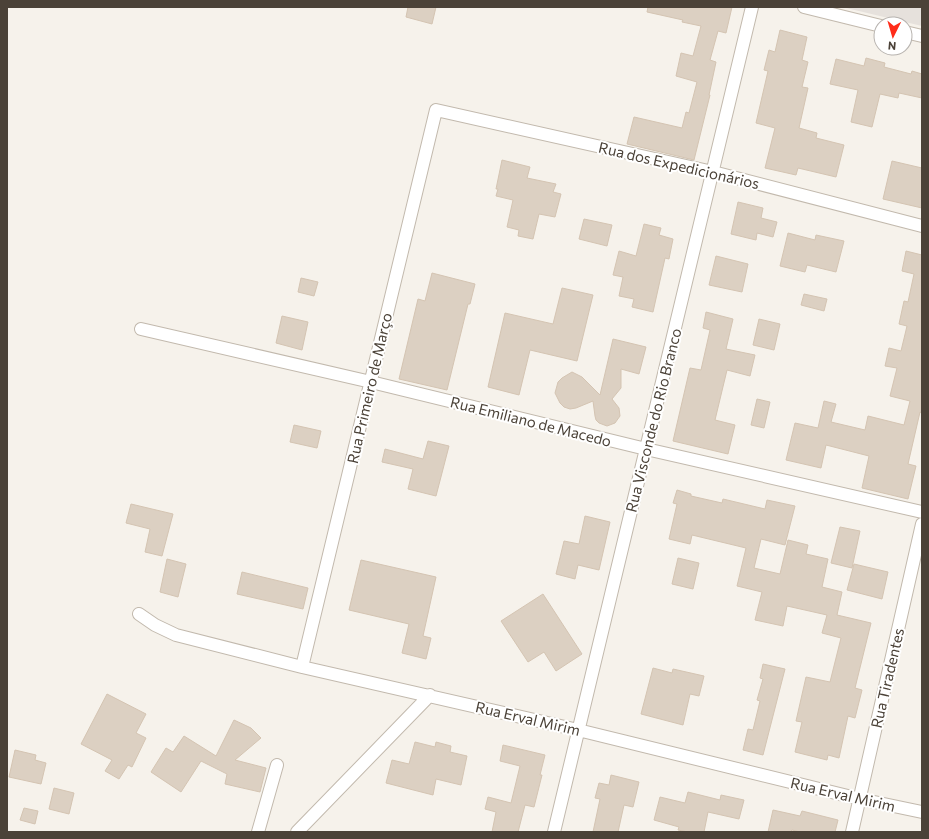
<svg xmlns="http://www.w3.org/2000/svg" width="929" height="839" viewBox="0 0 929 839" font-family="Commissioner,sans-serif">
  <style>
    .industrial { fill: #e6e1dc }
    .building { fill: #dcd0c2; stroke: #d4c4b2 }
    .lines { fill: none; stroke-linecap: round; stroke-linejoin: round }
    .minor-casing { stroke: #c2b9ad; stroke-width: 14 }
    .minor { stroke: #fff; stroke-width: 12 }
    .labels { text-anchor: middle; dominant-baseline: central; stroke-width: 4; stroke-linejoin: round; paint-order: stroke }
    .street-label { font-size: 15px; fill: #4b4238; stroke: #fff }
  </style>
  <rect width="100%" height="100%" fill="#f6f2eb"/>
  <path class="industrial" d="M842,7H922V26Z"/>
  <path class="building" d="M408,7H436L432,24L406,17Z
    M648,7H732L726,33L718,31L710,60L716,62L709,95H710L694,160L627,144L634,117L682,128L686,112L689,113L697,82L676,76L681,53L693,56L701,26L682,22L683,20L647,12Z
    M780,30L807,37L802,60L808,62L802,87L808,88L799,128L817,133L816,138L844,145L836,177L798,168L796,175L765,168L775,128L756,123L768,71L764,70L769,50L775,52Z
    M866,58L885,63L884,67L911,74L912,71L922,74V98L899,93L898,98L880,94L872,127L851,122L858,90L830,84L836,59L864,66Z
    M502,160L530,167L527,178L556,184L553,192L561,194L555,217L539,214L533,239L518,236L519,230L507,227L513,200L496,196L498,189H496Z
    M892,161L922,168V208L883,199Z
    M738,202L763,208L761,218L777,222L773,237L757,233L756,240L731,234Z
    M584,219L612,225L607,246L579,239Z
    M644,224L661,228L659,235L673,239L669,259L665,258L653,312L632,307L634,299L619,296L623,277L613,275L619,251L636,256Z
    M788,233L815,240L816,235L844,241L836,272L807,265L805,272L780,266Z
    M906,251L922,255V413L920,412L908,464L916,466L908,499L862,488L869,456L826,445L821,468L786,460L795,423L818,428L824,401L836,404L831,422L865,430L868,416L904,425L910,401L890,396L897,368L885,366L889,348L901,351L907,326L899,324L904,301L908,302L914,274L902,271Z
    M716,256L748,264L742,292L709,285Z
    M432,273L475,284L470,304H468L447,390L399,379L418,299L425,301Z
    M301,278L318,282L314,296L298,292Z
    M562,288L593,295L577,361L530,350L519,395L488,387L505,313L553,324Z
    M804,294L827,299L824,311L801,305Z
    M706,312L733,319L726,349L755,355L750,376L727,370L715,420L735,425L728,454L673,441L690,368L701,370L710,330L703,328Z
    M282,316L308,322L302,350L276,343Z
    M759,319L780,324L774,350L753,345Z
    M613,339L646,347L639,374L621,369V388L612,399L619,408L620,416L615,423L607,426L599,423L596,420L595,416L593,401L576,408L570,409L564,407L560,403L555,393L558,382L562,378L572,372L582,377L600,395Z
    M757,399L770,402L764,428L751,425Z
    M294,425L321,431L317,448L290,442Z
    M428,441L449,446L436,496L408,489L413,469L382,462L385,449L423,459Z
    M677,490L691,494V496L722,503L723,499L765,509L767,500L795,506L785,545L761,539L754,568L780,574L788,540L808,545L806,554L828,559L822,587L842,592L837,615L871,623L855,688L862,690L855,718L848,716L839,758L828,755L827,760L795,752L802,722L796,721L806,677L830,682L841,638L822,633L827,615L787,606L783,626L755,620L762,592L737,586L746,548L692,535L690,544L669,539L677,504L673,503Z
    M131,504L173,514L162,556L145,552L150,529L126,523Z
    M585,516L610,522L599,570L578,565L575,579L556,574L564,541L579,544Z
    M840,527L860,531L852,568L831,563Z
    M678,558L699,563L693,589L672,584Z
    M167,559L186,564L178,597L160,592Z
    M361,560L436,577L423,636L431,638L426,659L402,653L409,624L349,610Z
    M854,564L888,572L882,599L847,590Z
    M242,572L308,588L303,609L237,594Z
    M543,594L582,654L556,671L544,652L528,662L501,621Z
    M763,664L785,669L763,755L743,750L748,729L753,730L760,701L757,700L763,679L760,678Z
    M653,668L672,673L673,669L704,676L699,696L690,694L683,725L641,714Z
    M107,694L146,714L136,733L146,738L132,767L128,765L119,779L105,771L112,760L81,744Z
    M234,720L251,728L261,738L235,760L266,768L260,792L225,784L227,774L201,761L181,792L151,772L166,748L173,752L184,736L216,756Z
    M415,742L435,747L436,742L451,746L450,752L467,756L461,785L436,779L433,795L386,783L392,760L409,764Z
    M503,745L545,755L540,775H542L534,807L525,805L518,832H492L496,812L485,809L488,797L511,803L520,766L500,761Z
    M15,750L36,755L35,760L46,763L41,784L9,777Z
    M611,775L639,782L633,807L624,805L618,832H593L600,799L595,798L599,783L609,785Z
    M54,788L74,793L69,814L49,809Z
    M688,792L720,800L721,795L744,800L739,819L708,812L704,832H688L678,830L679,827L654,820L660,797L685,803Z
    M24,808L38,811L35,824L20,820Z
    M773,810L800,816L802,811L838,820L835,832H800L792,830L790,832H768Z"/>
  <g class="lines">
    <g class="minor-casing">
      <path id="minor" d="M804,7L881,26
        M905,32L922,36
        M141,329L371,382L646,449L922,512
        M139,614L155,625L176,635L302,667L578,730L860,799L922,812
        M302,667L436,110L713,172L922,226
        M258,832L277,765
        M297,832L430,695
        M554,832L752,7
        M852,832L922,524"/>
    </g>
    <use href="#minor" class="minor"/>
  </g>
  <g class="labels">
    <g class="street-label">
      <text transform="translate(679 165) rotate(13)">Rua dos Expedicionários</text>
      <text transform="translate(369 388) rotate(-77)">Rua Primeiro de Março</text>
      <text transform="translate(653 420) rotate(-76)">Rua Visconde do Rio Branco</text>
      <text transform="translate(531 421) rotate(14)">Rua Emiliano de Macedo</text>
      <text transform="translate(887 678) rotate(-77)">Rua Tiradentes</text>
      <text transform="translate(528 718) rotate(13)">Rua Erval Mirim</text>
      <text transform="translate(843 794) rotate(13)">Rua Erval Mirim</text>
    </g>
  </g>
  <rect width="929" height="839" fill="none" stroke="#4b4238" stroke-width="16"/>
  <g transform="translate(893 36) rotate(185)"><circle r="19" fill="#ffffff" stroke="#b7b3af"/>
  <path d="M0-3L7 15L0 10L-7 15Z" fill="#ff2c19"/>
  <text y="-6" font-size="11" font-weight="bold" text-anchor="middle" fill="#4b4238">N</text>
  </g>
</svg>
